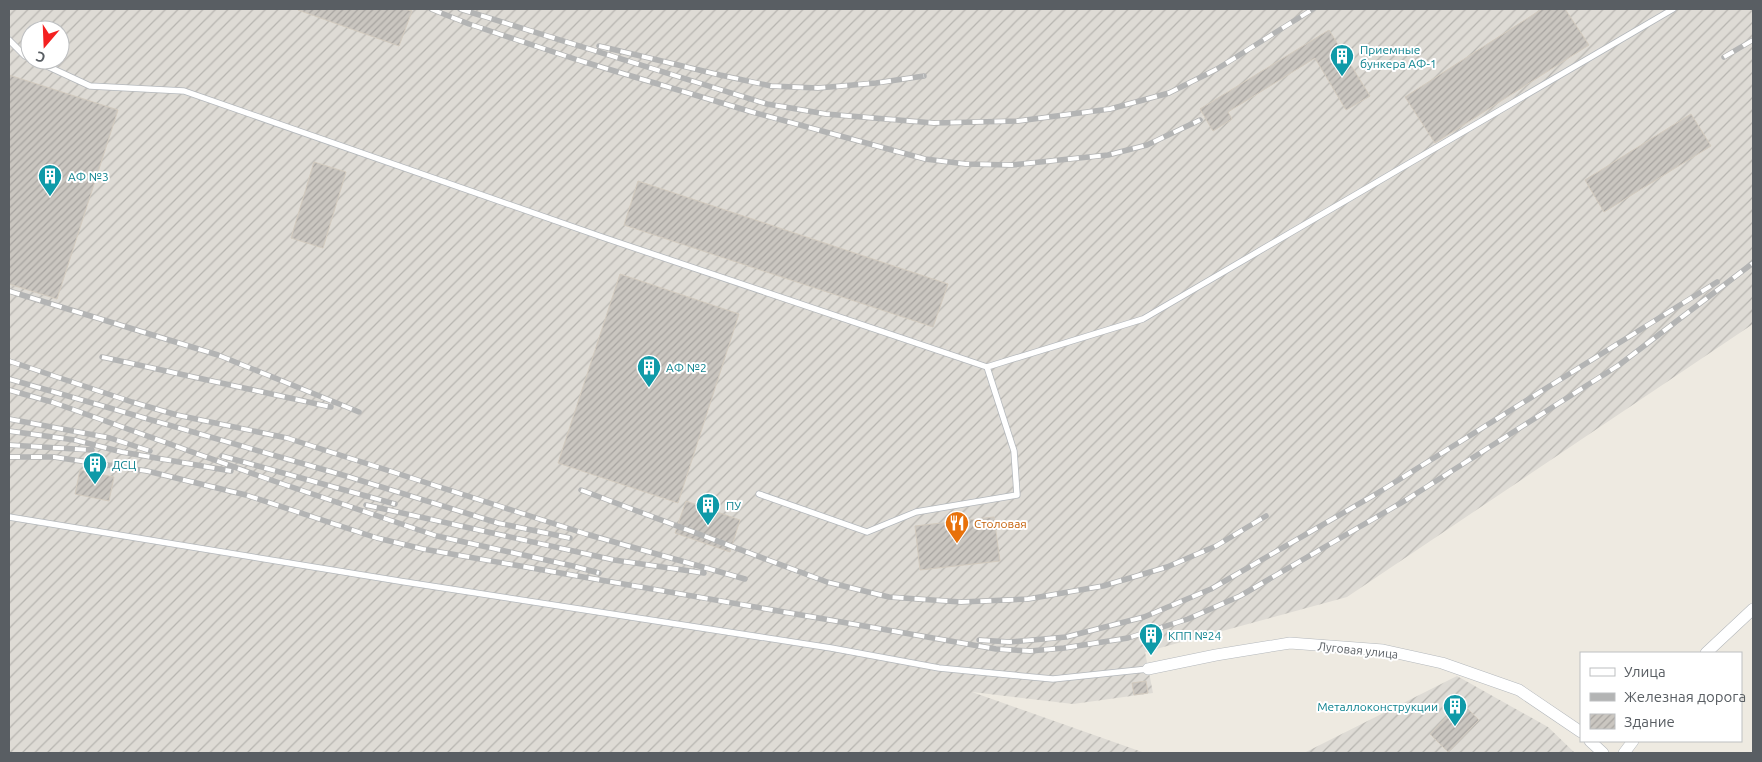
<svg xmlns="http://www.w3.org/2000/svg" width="1762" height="762" viewBox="0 0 1762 762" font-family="Ubuntu,sans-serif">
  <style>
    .industrial { fill: url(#industrial-furrows); fill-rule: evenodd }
    .building { fill: url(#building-hatch); stroke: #d3cbbf }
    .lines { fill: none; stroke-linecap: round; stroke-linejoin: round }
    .lane-casing { stroke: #b4b8bc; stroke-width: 7 }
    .street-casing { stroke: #b4b8bc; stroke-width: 12 }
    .lane { stroke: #fff; stroke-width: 5.5 }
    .street { stroke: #fff; stroke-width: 11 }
    .rail-casing { stroke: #b3b4b4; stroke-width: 5.5 }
    .rail { stroke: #fff; stroke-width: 4; stroke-dasharray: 11; stroke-linecap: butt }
    .labels { text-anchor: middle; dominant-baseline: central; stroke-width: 4; stroke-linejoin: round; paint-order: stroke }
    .culture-label { font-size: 12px; fill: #0d838f; stroke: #fff; text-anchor: start }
    .food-label { font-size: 12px; fill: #c56008; stroke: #fff; text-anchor: start }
    .street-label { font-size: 12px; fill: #595e63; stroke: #fff }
  </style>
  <defs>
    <pattern id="industrial-furrows" width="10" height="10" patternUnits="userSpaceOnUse" patternTransform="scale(1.25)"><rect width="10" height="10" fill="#dedbd5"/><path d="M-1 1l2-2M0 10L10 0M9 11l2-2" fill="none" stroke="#b7b5b0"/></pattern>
    <pattern id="building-hatch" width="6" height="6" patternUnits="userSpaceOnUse" patternTransform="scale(1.25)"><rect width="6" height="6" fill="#cac6c0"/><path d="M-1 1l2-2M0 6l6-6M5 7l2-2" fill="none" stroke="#a7a4a0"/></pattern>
  </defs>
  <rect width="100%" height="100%" fill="#eeeae1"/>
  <path class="industrial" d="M9,9H1753V324L1347,597L1145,652L1153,693L1073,704L972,692L1145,753H9ZM30,30H60V60H30Z
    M1457,676L1548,727L1575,753H1304Z"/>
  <path class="building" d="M299,9H405L412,11L399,46L298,10Z
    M1542,9H1565L1589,45L1435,143L1405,97Z
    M1329,30L1370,96L1346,110L1315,58L1228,112L1232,119L1213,131L1200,109Z
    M9,75L118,110L57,299L9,284Z
    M1691,114L1711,146L1604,212L1585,180Z
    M314,162L346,172L323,248L291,238Z
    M638,181L948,284L933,327L624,225Z
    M620,274L739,314L678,503L558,463Z
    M80,470L114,477L109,501L75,494Z
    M686,501L740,520L730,552L675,533Z
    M994,517L1000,561L920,570L915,526Z
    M1146,681L1148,693L1134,695L1132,683Z
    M1461,702L1479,720L1448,752L1430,734Z"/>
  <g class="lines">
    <g class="lane-casing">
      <path id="lane" d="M9,40L25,56L30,58
        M34,60L90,86L184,91L602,237L987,367L1014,451L1017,495L916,512L867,532L759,494
        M987,367L1143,319L1673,9
        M9,517L405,582L831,648L939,668L1053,679L1148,669"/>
    </g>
    <g class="street-casing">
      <path id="street" d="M1706,653L1753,609
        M1148,669L1216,655L1290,643L1383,650L1442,663L1519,690L1581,732
        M1590,741L1603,753
        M1624,753L1633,741"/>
    </g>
    <use href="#lane" class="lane"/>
    <use href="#street" class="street"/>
    <g class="rail-casing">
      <path id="rail" d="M431,9L469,24L581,61L752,112L925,159L966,164L1012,165L1108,155L1147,145L1200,120
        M460,9L767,104L826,114L934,123L1018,121L1110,109L1169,93L1217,69L1313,9
        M599,46L720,75L771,86L818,88L876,83L924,76
        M1724,57L1753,40
        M9,291L218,355L359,412
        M102,357L331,407
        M9,361L132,402L177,415L287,438L586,534L745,579
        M9,379L346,476L498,523L570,538
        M9,390L52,402L265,478L437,536L573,566L599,573
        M9,419L110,438L150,451
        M9,431L75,440L122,452L231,471
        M9,445L92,450
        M222,456L395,504
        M9,457H54L147,471L246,495L377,538L423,549L996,649L1030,651L1064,648L1128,638L1188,619L1240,596L1406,500L1619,365L1753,263
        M581,490L827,582L889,597L961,602L1028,599L1103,586L1167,567L1216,546L1266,516
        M366,505L614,560L704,573
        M979,640L1010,642L1066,637L1144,617L1211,589L1376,494L1717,282"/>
    </g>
    <use href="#rail" class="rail"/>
  </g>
  <defs>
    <g id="building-pin" transform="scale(1.25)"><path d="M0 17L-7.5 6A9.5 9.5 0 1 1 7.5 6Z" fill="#0f9aa8" stroke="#fff"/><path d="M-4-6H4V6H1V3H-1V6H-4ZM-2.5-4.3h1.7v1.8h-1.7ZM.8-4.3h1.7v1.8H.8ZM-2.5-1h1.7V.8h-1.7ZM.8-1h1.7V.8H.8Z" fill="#fff"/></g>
    <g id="restaurant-pin" transform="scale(1.25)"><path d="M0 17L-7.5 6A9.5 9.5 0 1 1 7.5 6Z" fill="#e8710a" stroke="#fff"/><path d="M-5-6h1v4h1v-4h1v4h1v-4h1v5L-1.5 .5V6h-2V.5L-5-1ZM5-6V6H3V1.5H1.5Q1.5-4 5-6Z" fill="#fff"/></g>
  </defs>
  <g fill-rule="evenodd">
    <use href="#building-pin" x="1342" y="56"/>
    <use href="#building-pin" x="50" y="176"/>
    <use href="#building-pin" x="649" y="367"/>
    <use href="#building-pin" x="95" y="464"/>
    <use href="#building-pin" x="708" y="505"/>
    <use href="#restaurant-pin" x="957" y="523"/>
    <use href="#building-pin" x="1151" y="635"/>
    <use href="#building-pin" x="1455" y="706"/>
  </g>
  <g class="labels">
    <g class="culture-label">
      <text x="1360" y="49">Приемные<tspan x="1360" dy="14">бункера АФ-1</tspan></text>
      <text x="68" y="176">АФ №3</text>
      <text x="666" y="367">АФ №2</text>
      <text x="112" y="464">ДСЦ</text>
      <text x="726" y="505">ПУ</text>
      <text x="1168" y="635">КПП №24</text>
      <text x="1438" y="706" text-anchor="end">Металлоконструкции</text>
    </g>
    <g class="food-label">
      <text x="974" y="523">Столовая</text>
    </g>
    <g class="street-label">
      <text transform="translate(1358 650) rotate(6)">Луговая улица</text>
    </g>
  </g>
  <rect width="1762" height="762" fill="none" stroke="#595e63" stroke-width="20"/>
  <rect x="1580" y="652" width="162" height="90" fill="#ffffff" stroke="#bdbfc1"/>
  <rect x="1590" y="668" width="25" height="8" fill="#ffffff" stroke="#bdbfc1"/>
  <text x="1624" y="677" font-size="15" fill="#595e63">Улица</text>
  <rect x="1590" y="693" width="25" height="8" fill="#b3b4b4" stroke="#bdbfc1"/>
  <text x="1624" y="702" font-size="15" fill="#595e63">Железная дорога</text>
  <rect x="1590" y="714" width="25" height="15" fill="url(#building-hatch)" stroke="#bdbfc1"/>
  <text x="1624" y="727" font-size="15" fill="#595e63">Здание</text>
  <g transform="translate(45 45) rotate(199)"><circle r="24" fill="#ffffff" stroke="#bdbfc1"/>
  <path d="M0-4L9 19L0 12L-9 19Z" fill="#f42020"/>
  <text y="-8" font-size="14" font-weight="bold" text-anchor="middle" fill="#595e63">С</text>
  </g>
</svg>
